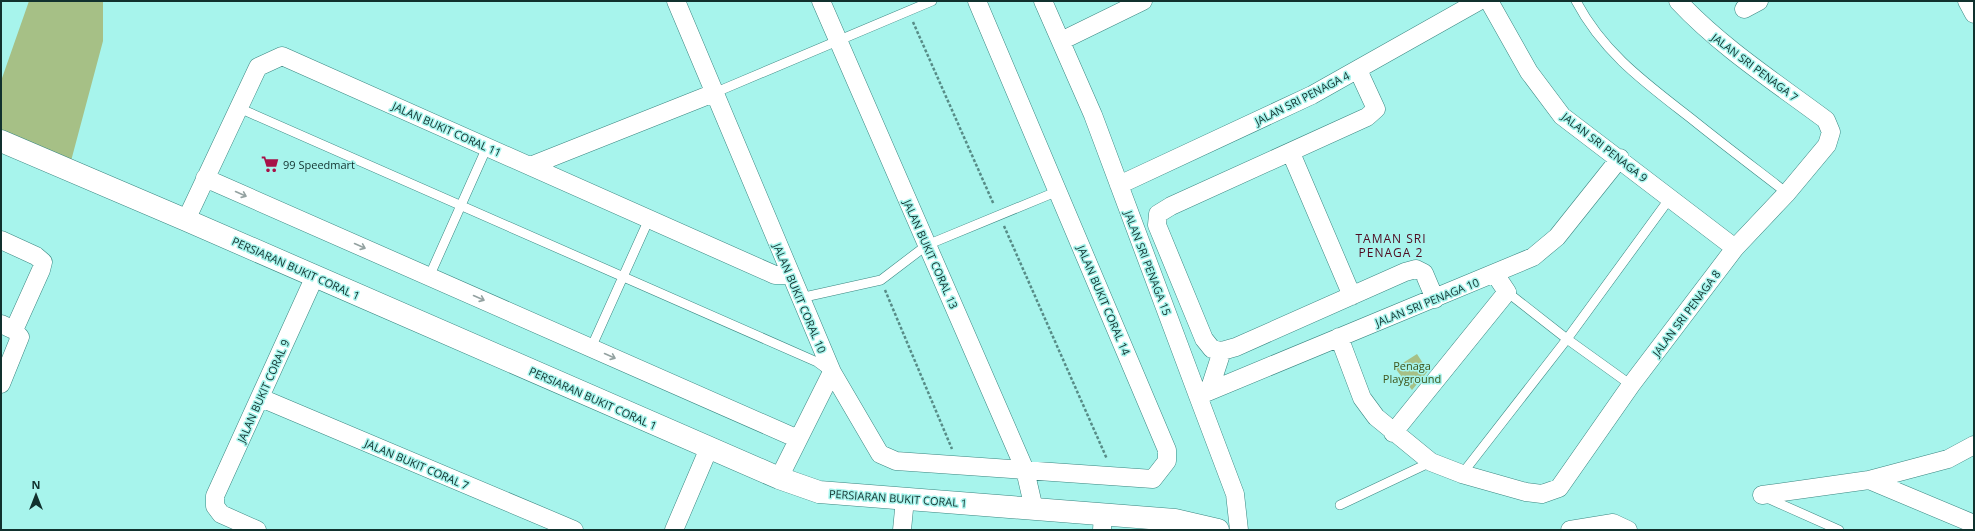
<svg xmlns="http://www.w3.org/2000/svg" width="1975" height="531" viewBox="0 0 1975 531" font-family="'Open Sans',sans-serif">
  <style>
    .green { fill: #a6c086 }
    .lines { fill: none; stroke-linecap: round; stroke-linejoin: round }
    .service-casing { stroke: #398680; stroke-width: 10 }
    .minor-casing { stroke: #398680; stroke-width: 19 }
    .tertiary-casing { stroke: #398680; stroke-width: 23 }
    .path { stroke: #578c87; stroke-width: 2.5; stroke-dasharray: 3 2; stroke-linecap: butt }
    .service { stroke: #fff; stroke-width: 9 }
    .minor { stroke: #fff; stroke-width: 18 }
    .tertiary { stroke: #fff; stroke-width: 22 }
    .oneway { stroke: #94a2a1 }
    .labels { text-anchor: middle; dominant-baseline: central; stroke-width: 3; stroke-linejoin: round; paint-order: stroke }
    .street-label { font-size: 11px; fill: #11312e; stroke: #a7f4ec }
    .poi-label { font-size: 11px; fill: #11312e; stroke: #a7f4ec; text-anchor: start }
    .park-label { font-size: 11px; fill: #3c5318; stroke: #a7f4ec }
    .neighbourhood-label { font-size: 12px; letter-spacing: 1px; fill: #4f0a20; stroke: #a7f4ec }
  </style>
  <rect width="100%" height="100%" fill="#a7f4ec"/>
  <path class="green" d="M29,1H103V41L71,161L1,131V81Z
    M1417,354L1428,371L1412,390L1395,368Z"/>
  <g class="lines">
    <g class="service-casing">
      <path id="service" d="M1576,1C1604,54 1647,84 1693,120C1724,145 1756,169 1787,193
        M714,93L932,1
        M239,108L817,362L828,370
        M429,277L487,147
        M1507,292L1567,339L1631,385
        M800,298L881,280L927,245L1058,191
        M591,348L649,219
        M1462,474L1567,339L1670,198
        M1767,498L1839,530
        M1340,505L1431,462"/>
    </g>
    <g class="minor-casing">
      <path id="minor" d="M676,1L832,372L880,454L896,461L1153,479L1167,461V450L977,1
        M821,1L1025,470L1034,509
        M1043,1L1093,115L1198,396L1235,494L1239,530
        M1489,1L1529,72L1562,116L1735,248
        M1967,1L1974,14
        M1744,9L1759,1
        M1061,41L1143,1
        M1358,70L1376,109L1367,117L1171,206L1158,214L1157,225L1204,339L1212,349L1222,351L1236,347L1405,272L1416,269L1424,273L1435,299
        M1291,153L1352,296
        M530,166L714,93
        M205,178L798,439
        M1119,185L1312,95L1479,1
        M186,220L258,67L282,56L775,275H791
        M1,240L36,256L43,262L41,270L14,330
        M1,324L14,330L20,337L1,384
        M1339,337L1362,398L1376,417L1431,462L1462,474L1526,492L1542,494L1559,488L1631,385L1735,248L1787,193L1827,145L1831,132L1826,120C1775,82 1721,47 1678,1
        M1209,391L1222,351
        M1198,396L1533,257L1557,237L1620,158
        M261,398L574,530
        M1393,433L1507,292L1495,274
        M779,478L832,372
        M1869,480L1974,524
        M1762,495L1869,480L1948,459L1974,445
        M257,530L221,514L215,506V496L315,276
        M674,530L709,448
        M902,530L905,499
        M1102,530L1103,514
        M1570,530L1613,523L1628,530"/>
    </g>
    <g class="tertiary-casing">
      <path id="tertiary" d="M1,141L186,220L779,478L819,492L1175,520L1218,530"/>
    </g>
    <path class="path" d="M913,22L994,205
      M1004,226L1107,459
      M885,290L952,449"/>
    <use href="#service" class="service"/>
    <use href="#minor" class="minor"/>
    <use href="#tertiary" class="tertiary"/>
  </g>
  <defs><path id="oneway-shaft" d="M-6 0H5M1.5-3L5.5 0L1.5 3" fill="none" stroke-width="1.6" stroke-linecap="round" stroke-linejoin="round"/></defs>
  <g class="oneway">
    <use href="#oneway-shaft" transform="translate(241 194) rotate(24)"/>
    <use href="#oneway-shaft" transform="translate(360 246) rotate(24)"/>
    <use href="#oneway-shaft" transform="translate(479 298) rotate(24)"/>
    <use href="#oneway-shaft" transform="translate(610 356) rotate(24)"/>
  </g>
  <defs>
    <g id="supermarket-bare" transform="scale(1.38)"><path d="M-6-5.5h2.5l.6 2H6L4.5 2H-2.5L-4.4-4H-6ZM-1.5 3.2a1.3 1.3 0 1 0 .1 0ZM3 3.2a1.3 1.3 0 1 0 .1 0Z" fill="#a71248" stroke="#a7f4ec" stroke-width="2.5" paint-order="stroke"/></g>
  </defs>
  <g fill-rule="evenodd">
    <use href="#supermarket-bare" x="270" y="164"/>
  </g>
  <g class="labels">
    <g class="street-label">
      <text transform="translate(1755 67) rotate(37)">JALAN SRI PENAGA 7</text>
      <text transform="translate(1302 98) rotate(-27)">JALAN SRI PENAGA 4</text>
      <text transform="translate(447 129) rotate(24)">JALAN BUKIT CORAL 11</text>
      <text transform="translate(1605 147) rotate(38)">JALAN SRI PENAGA 9</text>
      <text transform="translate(931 254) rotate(66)">JALAN BUKIT CORAL 13</text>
      <text transform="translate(1148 263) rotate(69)">JALAN SRI PENAGA 15</text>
      <text transform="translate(296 268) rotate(24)">PERSIARAN BUKIT CORAL 1</text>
      <text transform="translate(800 298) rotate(67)">JALAN BUKIT CORAL 10</text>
      <text transform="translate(1104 300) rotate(67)">JALAN BUKIT CORAL 14</text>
      <text transform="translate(1427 302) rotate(-22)">JALAN SRI PENAGA 10</text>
      <text transform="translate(1686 313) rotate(-53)">JALAN SRI PENAGA 8</text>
      <text transform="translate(263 391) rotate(-66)">JALAN BUKIT CORAL 9</text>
      <text transform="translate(593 398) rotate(24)">PERSIARAN BUKIT CORAL 1</text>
      <text transform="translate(417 464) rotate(23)">JALAN BUKIT CORAL 7</text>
      <text transform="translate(898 498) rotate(4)">PERSIARAN BUKIT CORAL 1</text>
    </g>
    <g class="poi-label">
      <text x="283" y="164">99 Speedmart</text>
    </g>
    <g class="park-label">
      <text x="1412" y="365">Penaga<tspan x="1412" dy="13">Playground</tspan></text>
    </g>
    <g class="neighbourhood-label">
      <text x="1391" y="238">TAMAN SRI<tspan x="1391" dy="14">PENAGA 2</tspan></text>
    </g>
  </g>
  <rect width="1975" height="531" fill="none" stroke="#11312e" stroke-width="4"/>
  <g transform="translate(36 495)" stroke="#a7f4ec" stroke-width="3" paint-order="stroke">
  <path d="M0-3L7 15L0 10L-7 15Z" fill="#11312e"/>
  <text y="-6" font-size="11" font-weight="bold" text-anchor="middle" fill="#11312e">N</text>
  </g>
</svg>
